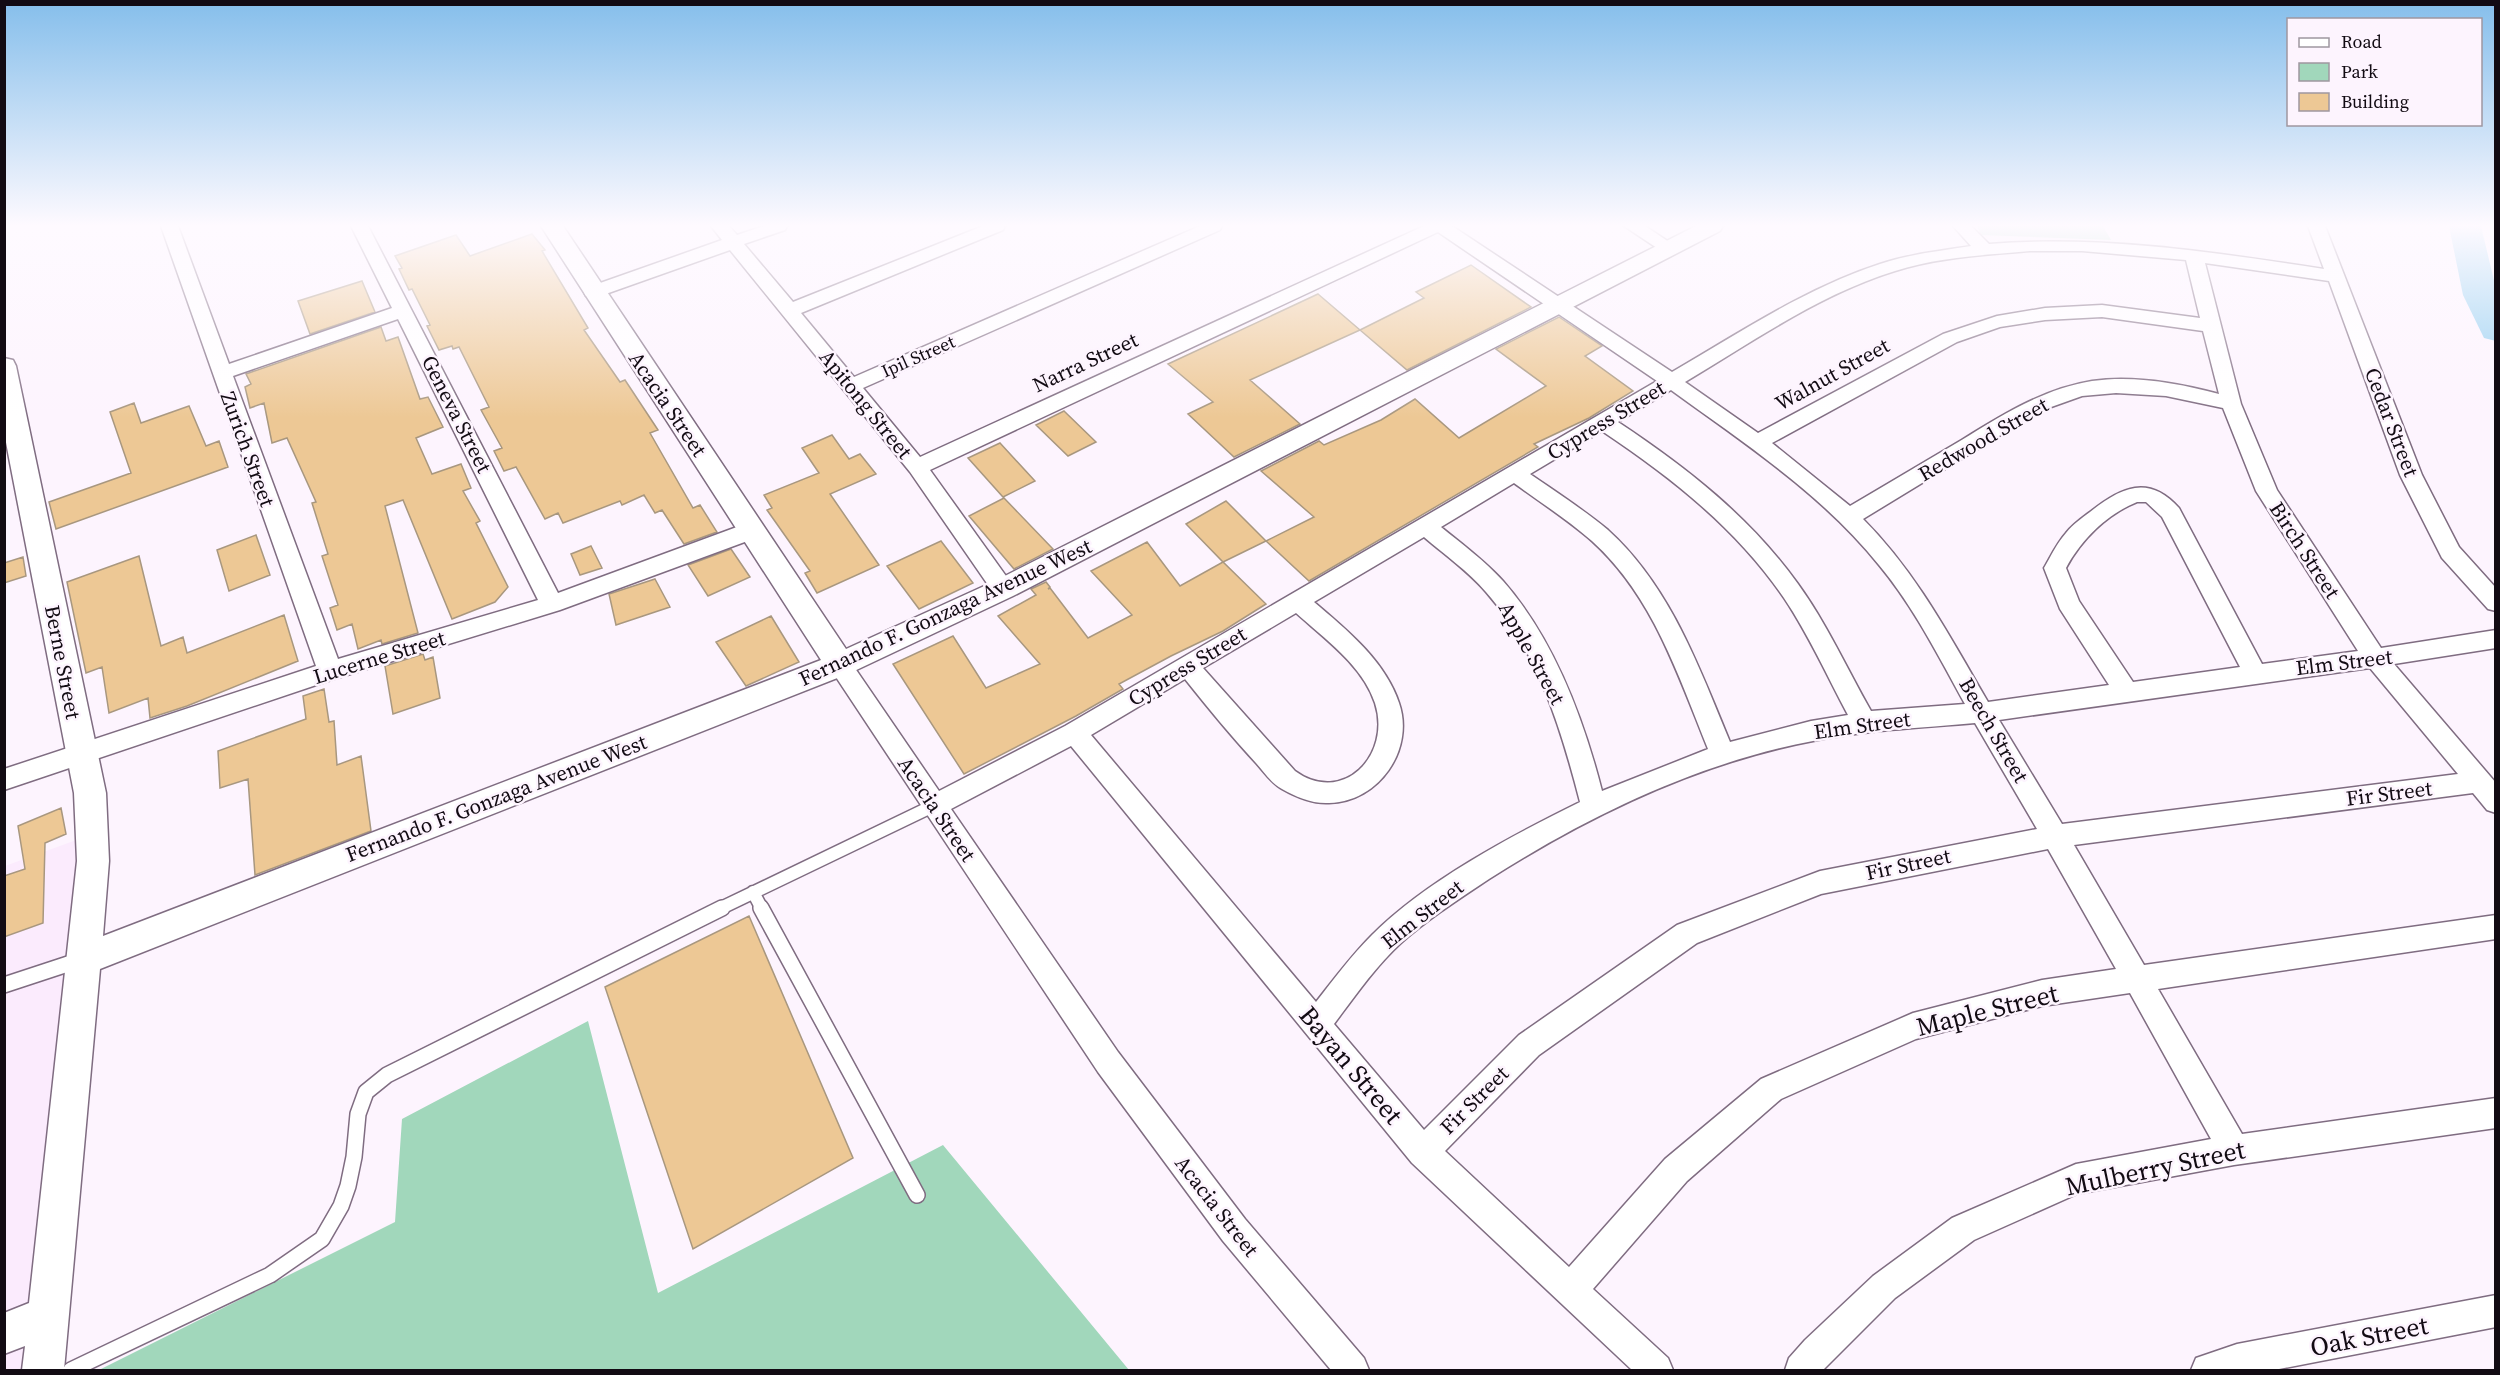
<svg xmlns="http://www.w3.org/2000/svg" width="2500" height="1375" viewBox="0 0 2500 1375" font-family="'Source Serif 4',serif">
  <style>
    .built { fill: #fbebfd }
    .green { fill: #a1d7bb }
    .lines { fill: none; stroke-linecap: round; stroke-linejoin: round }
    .river { fill: #92cef0; fill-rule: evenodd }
    .building { fill: #edc895; stroke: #a8977f; stroke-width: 1.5 }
    .service-far1-casing { stroke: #7f6c81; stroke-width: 15 }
    .service-casing { stroke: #7f6c81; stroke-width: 18 }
    .minor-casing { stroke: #7f6c81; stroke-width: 3 }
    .tertiary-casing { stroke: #7f6c81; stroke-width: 3 }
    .service-far1 { stroke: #fff; stroke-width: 12 }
    .service { stroke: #fff; stroke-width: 15 }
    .minor { fill: #fff; fill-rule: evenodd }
    .tertiary { fill: #fff; fill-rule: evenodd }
    .labels { text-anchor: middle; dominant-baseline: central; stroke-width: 5; stroke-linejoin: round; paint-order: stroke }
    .far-street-label { font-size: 18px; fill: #120b13; stroke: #fdf4fe }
    .street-label { font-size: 21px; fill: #120b13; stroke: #fdf4fe }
    .near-street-label { font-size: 26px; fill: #120b13; stroke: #fdf4fe }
  </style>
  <rect width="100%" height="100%" fill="#fdf4fe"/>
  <path class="built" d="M79,839L67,979L32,1286L26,1370H5V866Z"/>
  <path class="green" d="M1977,226H2103L2111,240L1981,235Z
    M588,1021L658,1293L943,1145L1129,1370H99L395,1222L402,1119Z"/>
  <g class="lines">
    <path class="river" d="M2449,226H2481L2496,289V341L2484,338L2463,295Z"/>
  </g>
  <path class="building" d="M532,234L545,250L542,251L588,328L584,330L620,382L625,380L658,430L650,433L693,508L700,505L717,532L684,544L662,510L655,513L644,495L622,505L620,501L563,523L558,513L545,519L516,467L504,471L494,451L502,448L481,410L489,407L459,347L453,349L452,346L439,350L427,326L430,325L412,289L409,290L399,269L402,268L395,256L456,235L470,256Z
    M1471,265L1531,307L1407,370L1360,330L1424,298L1416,292Z
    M362,281L375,312L310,334L298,301Z
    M1318,294L1360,330L1250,380L1300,424L1234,457L1188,414L1213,402L1168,364Z
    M1559,317L1602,346L1585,356L1633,391L1589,418L1534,444L1538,447L1309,581L1266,541L1314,517L1261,471L1319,441L1324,445L1381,420L1415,399L1459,438L1546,386L1496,349Z
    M381,327L386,341L398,337L420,399L428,397L443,427L416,438L432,474L461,464L471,488L463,491L480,521L476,523L508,587L495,602L452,619L403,500L385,506L418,633L382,644L381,640L358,649L352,624L337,630L330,608L338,605L322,556L328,554L312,503L316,502L287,438L272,443L264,403L250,408L245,387L251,384L246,374Z
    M134,403L141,423L189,406L206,446L219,441L228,467L56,529L49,502L131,473L110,412Z
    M1064,411L1096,442L1068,456L1036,425Z
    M832,435L849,459L860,454L876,474L830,494L879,565L817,593L805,573L810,571L767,510L772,508L764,495L819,473L802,448Z
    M1000,443L1035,481L1003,497L968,458Z
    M1004,498L1053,549L1014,569L969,516Z
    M1226,501L1266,541L1223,562L1186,524Z
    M256,535L270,575L229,591L217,550Z
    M941,541L973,583L919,609L887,566Z
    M1147,542L1180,586L1223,562L1266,604L1223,631L1171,656L1119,684L1123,689L1076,716L964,774L893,664L953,636L986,688L1040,664L998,616L1036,595L1031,589L1046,582L1050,587L1048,589L1050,588L1088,638L1132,615L1091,571Z
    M591,546L602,568L580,575L571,554Z
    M731,549L750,577L708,596L688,565Z
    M139,556L161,646L183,637L187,653L284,615L298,661L187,706L150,718L148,698L109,713L102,667L86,673L67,582Z
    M23,557L26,576L4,583V563Z
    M655,579L670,607L616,625L609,594Z
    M771,616L799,662L746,686L716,642Z
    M423,654L425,660L433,657L440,698L393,714L385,666Z
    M324,689L329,722L334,721L337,765L361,756L371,831L255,875L248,779L220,788L218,751L306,719L303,696Z
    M61,808L66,834L45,843L43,923L4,937V876L25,869L18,826Z
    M749,916L853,1158L693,1249L605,987Z"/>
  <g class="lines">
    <g class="service-far1-casing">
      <path id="service-far1" d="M753,892L762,909
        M719,909L935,805"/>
    </g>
    <g class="service-casing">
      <path id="service" d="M761,908L917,1195
        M4,985L80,960
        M71,1370L270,1275L322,1239L341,1206L348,1186L354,1157L358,1114L366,1092L387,1075L722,908"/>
    </g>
    <g class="minor-casing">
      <path id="minor" d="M161,226H178L229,364L392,308L351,226H368L558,593L745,524L753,522L761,524L764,530L761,536L560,610L334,679L4,790V769L316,666ZM398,319L538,600L338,659L233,376Z
        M711,226H729L737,235L764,226H787L785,230L744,244L793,302L983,226H1005L1003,230L801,313L854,377L1200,226H1222L1220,230L863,388L920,457L1424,226H1452L1672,372C1739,333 1806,288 1880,264C1909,254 1941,251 1971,246L1953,226H1971L1989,244C2102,235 2212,252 2324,269L2308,226H2325L2422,475L2459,547L2496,588V611L2488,609L2442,558L2400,475L2329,281L2205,263L2241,404L2277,490L2381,648L2496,630V648L2394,664L2496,783V813L2487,810L2473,793L2074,845L2144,965L2496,915V939L2158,989L2242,1134L2496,1098V1128L2234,1165L2077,1194L1974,1240L1895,1298L1823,1370H1785L1789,1358L1805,1340L1873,1276L1952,1218L2076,1164L2211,1139L2130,993L2042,1006L1916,1039L1781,1099L1687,1181L1593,1289L1668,1358L1673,1370H1632L1412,1163L1071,746L951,809L1118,1052L1245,1219L1364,1358L1369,1370H1331L1223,1241L1098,1072L828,665L832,658L840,656L848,658L939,791L1065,726L1657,381L1438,232L930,470L1011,583L1014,589L1011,595L1003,597L995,595L910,472L730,250L600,296H586L584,292L586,288L722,240ZM2030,251H2082L2186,260L2200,318L2102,305L2045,308L1997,316L1943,334L1758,433L1685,382C1752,342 1820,294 1895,271C1938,257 1986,255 2030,251ZM2102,317L2203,331L2219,394C2178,383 2134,375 2092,381C2043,389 2002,415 1960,441C1923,463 1887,484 1850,506L1772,443L1957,342L2000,327L2045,320ZM1671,390C1744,443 1822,494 1879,565C1914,607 1939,657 1965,704L1871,711C1847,669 1827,624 1798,584C1750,517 1686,467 1618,422ZM2116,393L2166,396L2223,408L2256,491L2358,651L2262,664L2179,508C2149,474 2121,487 2090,512C2082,518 2073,524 2066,533C2057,543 2051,556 2044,568L2060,609L2109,685L1988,702C1950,637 1916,572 1863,519L2040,411L2082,396ZM1602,431C1671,477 1737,529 1784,598C1809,635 1827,676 1848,715L1811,721L1730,742C1699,667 1670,586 1608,530C1584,510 1556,492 1530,474ZM1514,483C1540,502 1568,520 1592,541C1653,596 1678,675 1708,749L1602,791C1583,717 1554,639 1503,581C1485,561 1462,544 1441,527ZM2137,502H2146L2162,517L2240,667L2133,682L2079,601L2066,568C2081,540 2107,514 2137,502ZM1424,537C1445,555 1468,571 1486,592C1537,650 1561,728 1580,802C1511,836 1426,881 1372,935C1351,956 1334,979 1316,1002L1091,735L1185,679C1208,708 1231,736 1256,763C1264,772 1271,783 1282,789C1296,797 1312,804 1329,803C1379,802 1415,749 1399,703C1385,661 1347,630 1314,602ZM1296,613C1324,638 1363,666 1375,703C1392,755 1343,806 1295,771L1203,668ZM2370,668L2458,774L2062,824L1999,720ZM1975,723L2037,829L1820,871L1677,925L1519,1035L1424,1130L1334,1024C1355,996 1375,967 1401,943C1428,919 1459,899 1489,879C1588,816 1697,763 1813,741C1867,730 1921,728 1975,723ZM2048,849L2116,969L2042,980L1913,1013L1761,1079L1665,1159L1569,1267L1445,1151L1539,1055L1697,943L1821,894Z
        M1624,226H1645L1678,248L1675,252H1663Z
        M2496,1295V1327L2274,1370H2191L2196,1358L2237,1344Z"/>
    </g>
    <g class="tertiary-casing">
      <path id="tertiary" d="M541,226H563L846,649L993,582L1696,226H1723L1720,231L1013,596L850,673L100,969L64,1370H22L25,1346L4,1354V1313L29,1303L77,861L74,793L4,432V358L13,360L16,366L106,793L109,861L103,936L821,660Z"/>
    </g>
    <use href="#service-far1" class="service-far1"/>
    <use href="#service" class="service"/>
    <use href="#minor" class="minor"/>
    <use href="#tertiary" class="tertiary"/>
  </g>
  <linearGradient id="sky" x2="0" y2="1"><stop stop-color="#85beeb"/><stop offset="0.54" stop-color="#fefaff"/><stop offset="1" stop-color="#fefaff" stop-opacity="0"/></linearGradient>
  <rect width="2500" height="418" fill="url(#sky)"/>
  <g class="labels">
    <g class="far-street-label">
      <text transform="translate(918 356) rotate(-24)">Ipil Street</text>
    </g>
    <g class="street-label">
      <text transform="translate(1085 362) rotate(-25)">Narra Street</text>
      <text transform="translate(1832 374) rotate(-29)">Walnut Street</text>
      <text transform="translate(668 404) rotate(56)">Acacia Street</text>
      <text transform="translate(866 404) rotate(51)">Apitong Street</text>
      <text transform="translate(457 414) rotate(63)">Geneva Street</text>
      <text transform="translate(1606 420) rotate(-31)">Cypress Street</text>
      <text transform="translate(2392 422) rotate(69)">Cedar Street</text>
      <text transform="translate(1983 439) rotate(-30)">Redwood Street</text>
      <text transform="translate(248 449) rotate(70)">Zurich Street</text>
      <text transform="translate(2305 550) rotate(57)">Birch Street</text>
      <text transform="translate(945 612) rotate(-25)">Fernando F. Gonzaga Avenue West</text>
      <text transform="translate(1532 653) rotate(61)">Apple Street</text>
      <text transform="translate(379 657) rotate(-17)">Lucerne Street</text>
      <text transform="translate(63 662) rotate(79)">Berne Street</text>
      <text transform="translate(2344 662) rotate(-7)">Elm Street</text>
      <text transform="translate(1187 666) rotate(-31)">Cypress Street</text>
      <text transform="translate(1862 725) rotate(-8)">Elm Street</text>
      <text transform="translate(1994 730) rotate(60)">Beech Street</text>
      <text transform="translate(2389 793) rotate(-7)">Fir Street</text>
      <text transform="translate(496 798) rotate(-21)">Fernando F. Gonzaga Avenue West</text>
      <text transform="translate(937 809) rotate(56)">Acacia Street</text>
      <text transform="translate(1908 864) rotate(-12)">Fir Street</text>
      <text transform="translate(1422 914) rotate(-38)">Elm Street</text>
      <text transform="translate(1474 1100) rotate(-45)">Fir Street</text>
      <text transform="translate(1217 1206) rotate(52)">Acacia Street</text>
    </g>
    <g class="near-street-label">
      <text transform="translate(1987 1010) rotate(-14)">Maple Street</text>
      <text transform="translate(1351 1065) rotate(50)">Bayan Street</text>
      <text transform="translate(2155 1168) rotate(-12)">Mulberry Street</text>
      <text transform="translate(2369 1336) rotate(-11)">Oak Street</text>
    </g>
  </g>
  <rect width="2500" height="1375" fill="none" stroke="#120b13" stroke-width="12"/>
  <rect x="2287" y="18" width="195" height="108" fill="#fdf4fe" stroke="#9f97a0" stroke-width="1.5"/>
  <rect x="2299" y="38" width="30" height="9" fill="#ffffff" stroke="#9f97a0" stroke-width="1.5"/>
  <text x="2341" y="48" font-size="18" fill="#120b13">Road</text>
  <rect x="2299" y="63" width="30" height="18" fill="#a1d7bb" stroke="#9f97a0" stroke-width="1.5"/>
  <text x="2341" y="78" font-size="18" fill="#120b13">Park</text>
  <rect x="2299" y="93" width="30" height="18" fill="#edc895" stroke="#9f97a0" stroke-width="1.5"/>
  <text x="2341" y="108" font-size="18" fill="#120b13">Building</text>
</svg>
